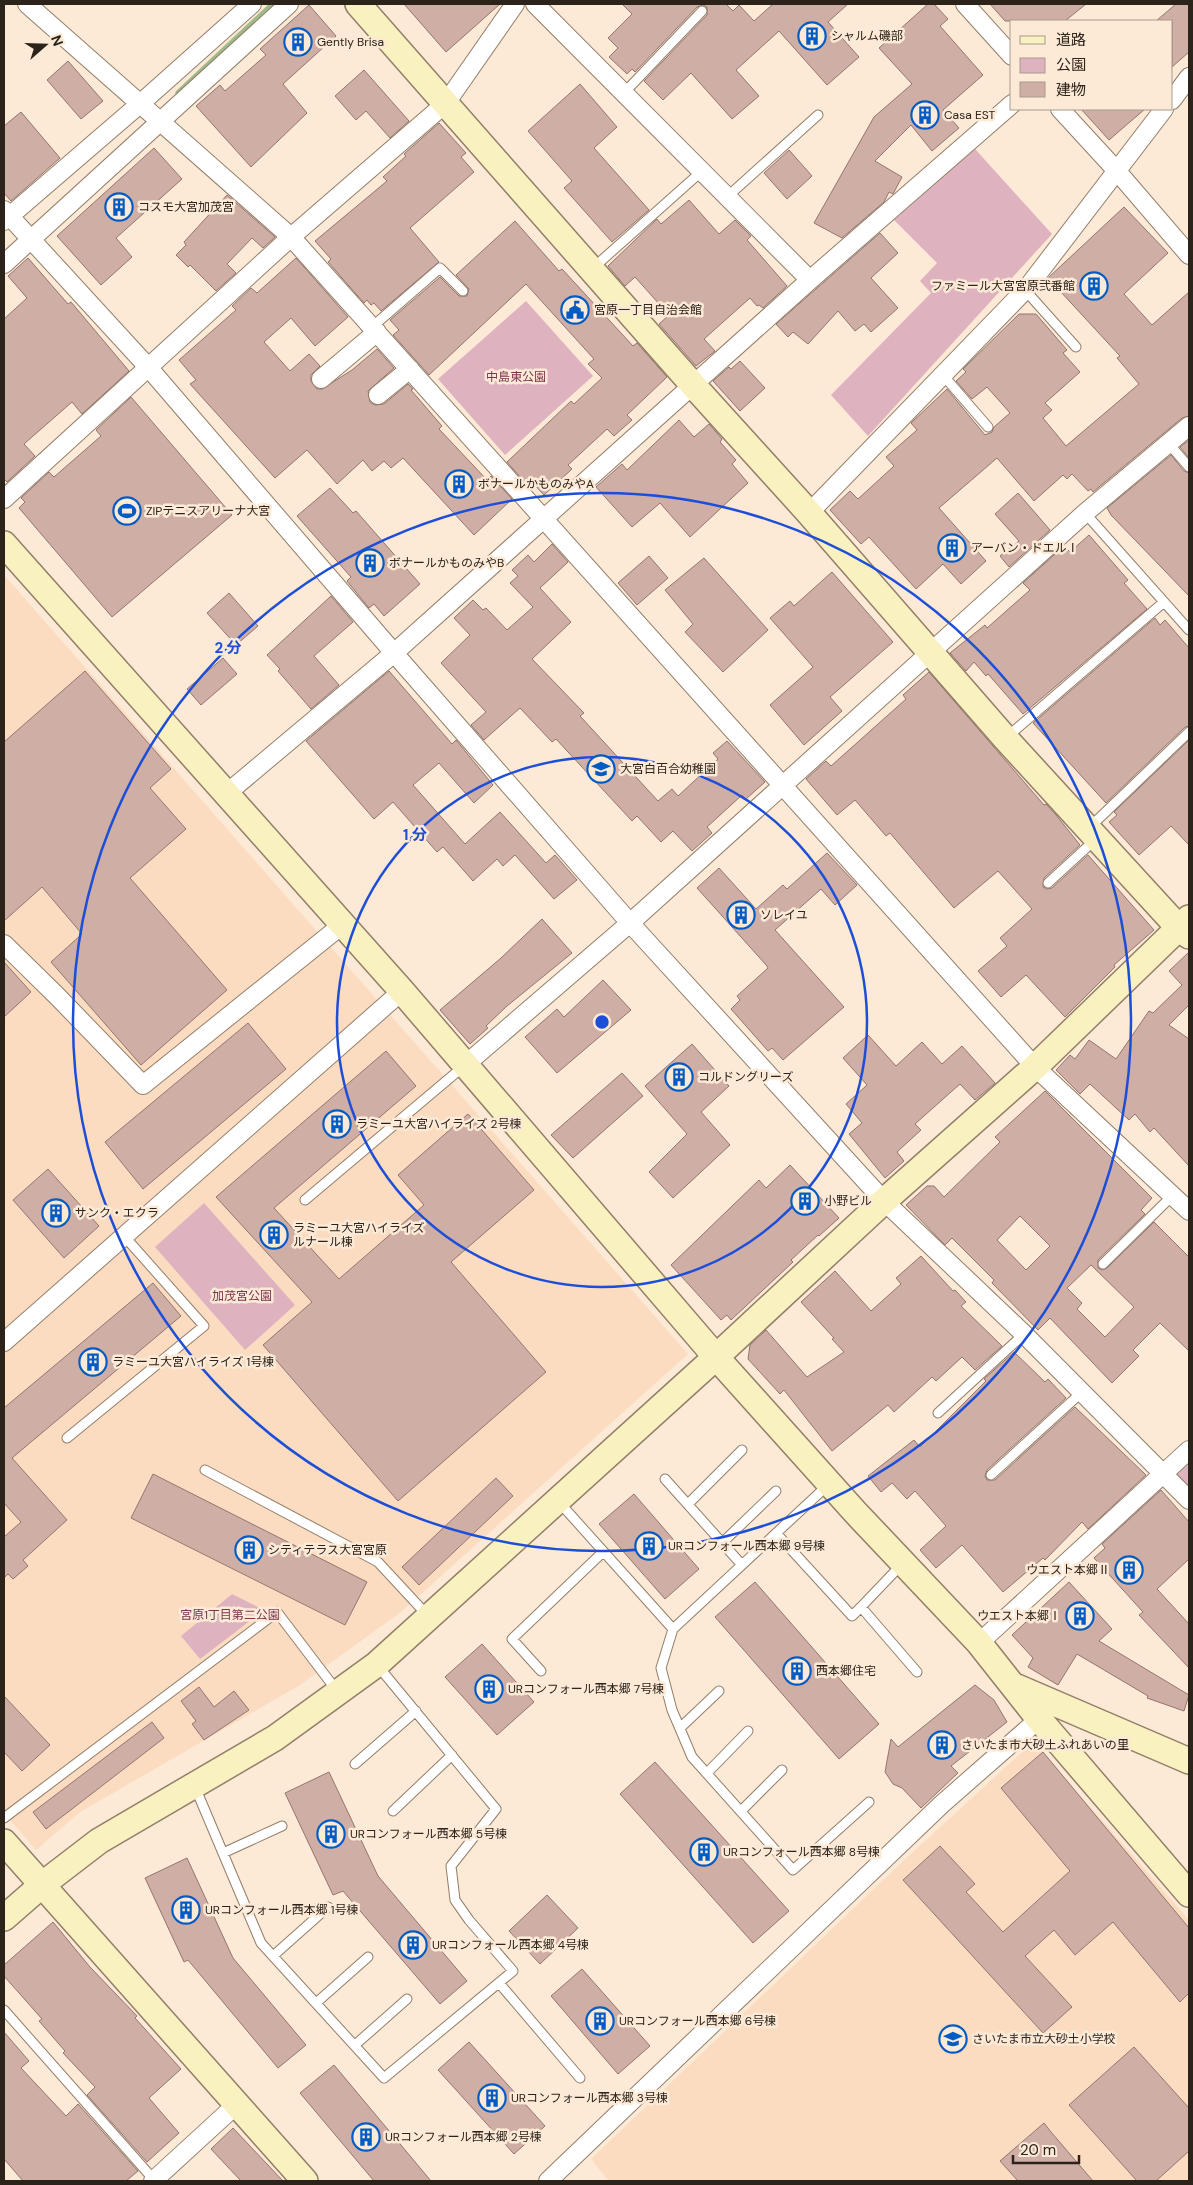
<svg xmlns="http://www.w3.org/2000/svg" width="1193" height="2185" viewBox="0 0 1193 2185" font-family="'DM Sans','Noto Sans JP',sans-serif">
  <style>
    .built { fill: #fbdcc0 }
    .green { fill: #deb2bf }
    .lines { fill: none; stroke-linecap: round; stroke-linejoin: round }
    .stream { stroke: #9fbb8b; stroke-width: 7 }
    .building { fill: #cfaea6; stroke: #94756f; fill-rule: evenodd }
    .lane-casing { stroke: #937e69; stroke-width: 11 }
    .street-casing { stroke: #937e69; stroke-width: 20 }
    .secondary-casing { stroke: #937e69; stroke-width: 28 }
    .lane { stroke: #fff; stroke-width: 9 }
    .street { stroke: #fff; stroke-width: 18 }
    .secondary { stroke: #f9f1c0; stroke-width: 25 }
    .ring { fill: none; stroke: #1d4ed8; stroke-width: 2.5 }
    .labels { text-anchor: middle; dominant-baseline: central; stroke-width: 5; stroke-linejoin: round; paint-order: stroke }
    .poi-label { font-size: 12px; fill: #2c231b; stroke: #fce9d6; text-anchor: start }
    .park-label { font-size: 12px; fill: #7c3450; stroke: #fce9d6 }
    .centre { fill: #1d4ed8; stroke: #fce9d6; stroke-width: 2.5 }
    .ring-label { font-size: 15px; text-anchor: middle; font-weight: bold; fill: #1d4ed8; stroke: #fce9d6; stroke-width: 5; stroke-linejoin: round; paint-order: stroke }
  </style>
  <rect width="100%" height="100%" fill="#fce9d6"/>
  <path class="built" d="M4,575L688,1354L401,1612L300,1685L80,1812L36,1850L4,1813Z
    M1033,1742L1189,1920V2181H609L591,2159L901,1863Z"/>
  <path class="green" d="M975,149L1052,234L868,436L831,395L931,293L920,281L937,263L894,220Z
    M526,301L593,376L505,455L438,379Z
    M204,1203L295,1305L245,1350L155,1247Z
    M1189,1464V1488L1177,1475Z
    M232,1594L264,1610L200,1659L181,1636Z"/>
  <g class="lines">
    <path class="stream" d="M179,93L274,4"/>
  </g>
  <path class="building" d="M404,4H500L446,52Z
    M622,4H726L733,11L739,5L754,21L773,4H848L828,22L859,57L827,85L779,31L736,70L759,96L732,119L691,73L663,100L644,81L707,15V7L703,5L697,7L635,72L632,69L627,74L609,57L618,48L608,38L632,14Z
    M928,4H934L948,19L940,26L983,75L943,110L959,128L932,151L911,125L875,161L902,177L893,194L889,192L884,202L842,238L814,223L874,117L912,84L879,48Z
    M990,4H1086L1065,21H1005Z
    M1176,4H1189V52L1172,67V21H1156Z
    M309,5L336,36L283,84L307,113L251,167L196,106L220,85L225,91L266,55L260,49Z
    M68,61L103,101L81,119L47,80Z
    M364,70L409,121L390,138L366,111L356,120L335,96Z
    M580,84L617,127L594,148L649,210L612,242L564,188L572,181L528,131Z
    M1081,109H1145L1109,140Z
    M21,112L60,158L11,201L4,193V126Z
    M439,123L466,153L461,157L474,172L410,228L439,262L381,311L374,303L371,305L367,300L364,303L328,262L331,259L315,241L387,181L383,177L406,156L404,154Z
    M154,148L182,179L116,238L132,257L101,285L57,236Z
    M789,150L812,176L787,199L764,173Z
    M227,195L275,237L263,248L252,238L227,264L236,273L216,291L190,265L188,267L176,255L186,245L184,242Z
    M689,200L719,234L735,220L751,236L747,240L787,286L763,308L759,305L757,306L750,298L704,339L715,351L696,366L659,324L669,315L635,277L625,286L608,266L657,219L661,224Z
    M1124,207L1168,253L1124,294L1152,325L1189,292V416L1182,418L1093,492L1091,489L1088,491L1072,474L1067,479L1063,475L1034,501L997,458L939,508L986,561L961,584L943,564L916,589L869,537L861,544L830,510L850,491L858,499L894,466L886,457L917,430L911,423L947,389L985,435L992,432L994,427L1010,413L987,387L972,399L956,381L966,372L963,369L1019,314H1036L1067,350L1063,353L1080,372L1045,403L1052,410L1043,418L1066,446L1139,384L1117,358L1120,356L1048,278Z
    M515,221L559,271L562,269L633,346L637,343L667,377L627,415L632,420L614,436L607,429L568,465L572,469L544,495L531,481L527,485L507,462L571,401L574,404L602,378L588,364L594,359L526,284L429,375L393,335L399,330L390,320L440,277L459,296H467L469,289L456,275Z
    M880,233L898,253L871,278L898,308L871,332L864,324L855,331L838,311L808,344L793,332L788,337L776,324Z
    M28,258L68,304L71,302L129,371L82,414L72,402L24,444L35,456L7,482L4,479V319L27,298L8,276Z
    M296,258L348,317L315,346L291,318L264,342L290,371L309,354L320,366L311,375V381L317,389H322L352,370L377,349L394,368L368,391L370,402L375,405L384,404L408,384L413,389L411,390L442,426L439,429L487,480L491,476L512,499L474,535L403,458L391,468L384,461L372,471L363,460L337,484L307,450L275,478L190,384L196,380L179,360L236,310L232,306L251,288L257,293Z
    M740,361L765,388L740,411L713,381L729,367L731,369Z
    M131,397L232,515L112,617L19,508L25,502L21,498L49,472L54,477L101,436L96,430Z
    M679,420L694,437L709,424L722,439L720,442L736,460L732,464L748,483L690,537L660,503L632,527L596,487L622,464L627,470Z
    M1189,440V458L1180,447Z
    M1171,455L1184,471L1189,473V596L1111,515L1107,508Z
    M330,488L353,513L356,511L420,584L384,616L374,604L369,608L347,581L351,577L297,516Z
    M1018,493L1050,530L1009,567L1000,556L1019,541L995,514Z
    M1089,535L1128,580L1124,583L1147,609L1023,714L988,674L986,676L974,662L966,671L950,653L985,625L987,628L1030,590L1023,583L1064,546L1070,552Z
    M552,544L568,562L540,588L571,622L532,659L584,713L580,716L658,801L672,789L678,796L718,759L713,753L727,741L765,782L746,799L742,795L707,827L712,833L692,851L673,831L661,842L637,816L632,821L556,739L552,742L520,708L484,740L471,725L486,712L441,663L470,635L454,618L473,600L483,610L486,608L507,630L533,607L510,583L518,576L512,570L528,555L534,562Z
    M649,556L668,578L637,605L618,583Z
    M704,558L768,630L723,672L685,632L693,624L665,590Z
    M832,572L893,642L830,697L842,711L804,745L770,705L813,667L770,618L790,601L794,606Z
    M229,593L258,626L236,645L207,613Z
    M331,596L353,622L314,656L339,685L311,709L278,671L280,669L267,655Z
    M1155,618L1160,625L1165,620L1189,648V726L1185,727L1106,803L1033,723Z
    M223,658L237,674L201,705L187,689Z
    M85,671L171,769L150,788L186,829L130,878L227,990L141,1065L51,962L82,934L42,887L4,921V742Z
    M389,671L452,744L456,740L493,785L474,803L439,763L413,785L465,844L500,812L546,863L555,855L577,880L554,899L515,855L503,866L497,859L473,881L443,847L437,852L393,802L374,819L306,741Z
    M929,672L1044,805L1046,804L1056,815L1080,845L1044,878L1043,887L1047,889L1052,888L1088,855L1154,930L1114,965L1115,967L1065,1017L1026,975L1001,997L978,971L1007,946L1000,938L1032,909L998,871L954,908L890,833L886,836L855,800L837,815L806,779L826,761L831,766L906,699L903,695Z
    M1189,740V845L1171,826L1139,855L1109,822L1117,815L1114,812Z
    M827,853L857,885L835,905L821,889L775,930L844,1007L783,1060L772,1048L768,1051L731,1009L740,1000L737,996L768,968L767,966L697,888L719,868L756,909L783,885L787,889Z
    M542,919L572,953L507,1006L486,1026L488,1028L470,1044L440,1010L501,958Z
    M1189,952V1005L1169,1025L1189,1039V1166L1154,1128L1150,1132L1135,1114L1129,1120L1090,1084L1080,1094L1056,1070L1070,1055L1075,1059L1089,1040L1116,1059L1149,1011L1153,1013L1182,985L1169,971Z
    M4,962L31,992L4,1017Z
    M603,980L631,1010L557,1073L525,1037L557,1009L564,1017Z
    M248,1023L286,1069L143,1189L105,1142Z
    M868,1035L896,1066L922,1042L942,1064L962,1046L995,1083L975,1100L960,1084L915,1124L921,1130L897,1152L904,1161L885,1178L849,1134L862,1123L846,1104L867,1085L843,1058Z
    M692,1044L729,1086L701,1112L730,1145L673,1198L649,1172L687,1134L645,1086Z
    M386,1051L416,1086L274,1208L339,1279L424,1205L398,1175L468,1114L534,1190L451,1262L546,1372L398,1501L263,1345L312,1302L216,1197Z
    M622,1073L643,1096L573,1158L551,1135Z
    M1045,1091L1152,1198L1141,1210L1145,1214L1098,1260V1268L1102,1270L1107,1268L1154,1222L1189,1257V1351L1160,1323L1133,1350L1139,1356L1112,1383L1050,1318L1038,1330L992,1283L994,1280L952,1238L945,1245L906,1205L927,1186H934L944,1197L1000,1142L995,1137ZM1020,1216L1050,1246L1026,1270L997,1240ZM1091,1265L1134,1307L1105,1337L1077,1309L1082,1303L1067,1288Z
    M790,1165L839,1218L819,1236L818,1235L791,1260L793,1262L731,1320L727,1315L721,1320L671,1265L759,1180L766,1188Z
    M48,1169L99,1226L64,1258L13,1200Z
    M921,1256L953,1291L955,1290L966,1302L961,1306L1002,1346L975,1370L962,1357L936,1381L932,1377L894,1412L888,1405L832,1451L784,1390L780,1394L748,1359L750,1345L766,1330L807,1377L844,1352L832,1339L834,1338L801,1302L835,1271L871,1311L901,1284L896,1278Z
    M153,1283L181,1316L12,1458L67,1520L23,1560L28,1566L13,1579L8,1574L4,1578V1537L21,1522L4,1503V1408Z
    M1014,1352L1045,1382L1048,1379L1066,1398L987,1470L985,1476L987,1480H995L1075,1407L1146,1475L1088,1529L1082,1522L1045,1560L1043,1558L1003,1592L962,1545L936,1568L920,1550L946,1526L915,1491L907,1499L892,1483L881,1492L868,1476L914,1440L920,1447L986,1381L984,1379Z
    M153,1474L367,1582L345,1625L131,1518Z
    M496,1478L513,1496L419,1585L402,1567Z
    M1161,1490L1189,1522V1559L1157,1589L1189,1624V1668L1139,1615L1143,1612L1094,1558L1105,1548L1102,1544Z
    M634,1494L699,1569L665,1599L599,1524Z
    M755,1582L879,1724L839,1759L715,1617Z
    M1069,1582L1112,1629L1099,1641L1189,1695L1184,1711L1147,1698L1148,1696L1077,1654L1058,1685L1028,1667L1033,1658L1012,1635Z
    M482,1644L534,1702L497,1735L445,1677Z
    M975,1685L994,1700L1007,1722L951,1766L958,1773L921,1808L902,1788L893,1784L885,1772L891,1739L898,1747Z
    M199,1687L214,1707L234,1691L249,1710L204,1740L192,1724L196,1721L181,1701Z
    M4,1696L50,1745L22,1771L4,1752Z
    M152,1722L164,1738L46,1829L33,1812Z
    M1043,1752L1189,1928V1993L1180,2002L1113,1922L1075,1955L1054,1930L1025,1956L1072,2007L1043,2033L903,1880L940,1846L975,1884L966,1892L1003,1932L1070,1871L1001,1788Z
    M655,1762L789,1911L753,1943L620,1794Z
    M329,1772L378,1876L467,1981L440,2004L343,1891L333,1895L285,1793Z
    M187,1858L233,1958L306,2045L278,2068L188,1960L184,1962L145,1878Z
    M547,1895L578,1928L540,1964L509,1931Z
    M53,1922L90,1967L137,2016L135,2018L181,2069L149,2098L179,2133L147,2162L87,2095L95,2087L63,2053L65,2051L39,2021L42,2019L4,1976V1965Z
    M582,1969L650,2046L618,2074L551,1996Z
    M4,2032L29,2061L21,2068L66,2116L78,2104L138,2171L126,2181H23L4,2159Z
    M469,2042L545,2126L514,2154L438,2070Z
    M1134,2047L1189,2108V2151L1156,2181H1137L1069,2105Z
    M334,2065L431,2181H374L300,2093Z
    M1044,2123L1051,2132L1093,2181H1018L1000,2161Z
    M233,2128L283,2181H241L211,2149Z"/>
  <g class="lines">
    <g class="lane-casing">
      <path id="lane" d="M624,93L702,11
        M727,197L818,115
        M592,269L702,171
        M1025,290L1076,347
        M372,327L440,268L463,291
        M943,375L988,427
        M1169,444L1189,467
        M1085,513L1189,630
        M1007,737L1164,602
        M1090,827L1189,732
        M1048,883L1096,839
        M305,1200L464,1066
        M1103,1264L1173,1195
        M938,1413L1024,1334
        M67,1438L204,1326L125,1237
        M205,1470L378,1562L428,1616
        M991,1475L1082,1392
        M665,1479L742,1565
        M559,1502L673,1629L829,1484
        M688,1504L742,1450
        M776,1533L852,1616L861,1607L917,1672
        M722,1543L776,1491
        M861,1607L902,1564
        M673,1629L661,1668L672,1710L692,1757L793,1870L869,1802
        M541,1671L512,1639L603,1552
        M680,1728L719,1691
        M355,1764L416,1711
        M707,1773L748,1731
        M195,1787L261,1943L384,2078L513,1971L469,1920L455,1900L451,1866L496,1809L378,1666
        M393,1811L452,1755
        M741,1811L782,1770
        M4,1818L277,1612L337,1691
        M223,1853L282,1826
        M273,1956L328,1907
        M499,1983L580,2078
        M316,2003L368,1957
        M4,2010L155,2181
        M355,2045L407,1999"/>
    </g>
    <g class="street-casing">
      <path id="street" d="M27,4L291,237L1035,1067L1189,1211
        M535,4L810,280
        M965,4L1012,56
        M1172,100L1189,77
        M1060,109L1116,170L1189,255
        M4,210L148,367L394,653L630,923L884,1201L1024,1334L1189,1500
        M4,221L141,103L252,4
        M4,264L289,4
        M321,379L377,332
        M378,395L410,369
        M4,499L291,237L446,103L515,4
        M809,513L1027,288L1164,109
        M226,794L394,653L810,280L1012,104
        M4,944L58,997L143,1085L342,925
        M465,1065L630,923L1085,513L1189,426
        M4,1342L402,991
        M979,1643L1189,1450
        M153,2181L237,2104
        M548,2181L942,1804L1039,1719"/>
    </g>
    <g class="secondary-casing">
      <path id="secondary" d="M358,4L693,385L809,513L1005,738L1179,928L1189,936
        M4,544L402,991L716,1357L856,1513L979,1643L1039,1719L1189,1894
        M1017,1687L1189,1761
        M4,1842L305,2181
        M4,1918L43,1884L99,1841L275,1738L377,1664L716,1357L884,1201L1035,1067L1189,918"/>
    </g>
    <use href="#lane" class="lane"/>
    <use href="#street" class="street"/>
    <use href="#secondary" class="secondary"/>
  </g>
  <g class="ring">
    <circle cx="602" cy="1022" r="265"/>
    <circle cx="602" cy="1022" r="529"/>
  </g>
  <defs>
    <g id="building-ring" transform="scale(1.4375)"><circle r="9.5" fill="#fce9d6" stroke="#005bc4" stroke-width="1.5"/><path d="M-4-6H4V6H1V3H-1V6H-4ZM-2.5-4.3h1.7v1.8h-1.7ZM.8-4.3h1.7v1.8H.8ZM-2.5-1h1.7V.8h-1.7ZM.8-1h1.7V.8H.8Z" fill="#005bc4"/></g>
    <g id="civic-ring" transform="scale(1.4375)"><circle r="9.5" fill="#fce9d6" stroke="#005bc4" stroke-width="1.5"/><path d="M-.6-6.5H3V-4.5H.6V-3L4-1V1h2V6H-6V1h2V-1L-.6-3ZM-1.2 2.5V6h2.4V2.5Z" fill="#005bc4"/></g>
    <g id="stadium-ring" transform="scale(1.4375)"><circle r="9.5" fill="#fce9d6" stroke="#005bc4" stroke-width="1.5"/><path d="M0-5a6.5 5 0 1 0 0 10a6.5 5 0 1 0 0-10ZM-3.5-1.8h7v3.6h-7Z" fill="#005bc4"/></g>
    <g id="school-ring" transform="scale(1.4375)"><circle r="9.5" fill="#fce9d6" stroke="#005bc4" stroke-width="1.5"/><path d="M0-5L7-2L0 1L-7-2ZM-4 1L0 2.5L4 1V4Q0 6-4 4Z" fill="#005bc4"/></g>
  </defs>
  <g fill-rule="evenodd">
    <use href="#building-ring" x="812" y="36"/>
    <use href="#building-ring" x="298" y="42"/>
    <use href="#building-ring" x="925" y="115"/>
    <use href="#building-ring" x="119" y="207"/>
    <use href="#building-ring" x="1094" y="286"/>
    <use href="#civic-ring" x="575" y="310"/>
    <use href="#building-ring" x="459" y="484"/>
    <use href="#stadium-ring" x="127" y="511"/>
    <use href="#building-ring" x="952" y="548"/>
    <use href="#building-ring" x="370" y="563"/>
    <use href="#school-ring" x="601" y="769"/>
    <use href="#building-ring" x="741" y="915"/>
    <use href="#building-ring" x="679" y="1077"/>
    <use href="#building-ring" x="337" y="1124"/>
    <use href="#building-ring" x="805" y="1201"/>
    <use href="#building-ring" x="56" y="1213"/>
    <use href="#building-ring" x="274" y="1235"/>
    <use href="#building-ring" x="93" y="1362"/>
    <use href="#building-ring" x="649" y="1546"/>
    <use href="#building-ring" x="249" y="1550"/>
    <use href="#building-ring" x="1129" y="1570"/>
    <use href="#building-ring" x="1080" y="1616"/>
    <use href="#building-ring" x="797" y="1671"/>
    <use href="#building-ring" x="489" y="1689"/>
    <use href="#building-ring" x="942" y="1745"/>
    <use href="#building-ring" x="331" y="1834"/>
    <use href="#building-ring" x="704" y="1852"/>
    <use href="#building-ring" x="186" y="1910"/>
    <use href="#building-ring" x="413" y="1945"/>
    <use href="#building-ring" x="600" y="2021"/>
    <use href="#school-ring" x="953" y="2039"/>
    <use href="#building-ring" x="492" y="2098"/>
    <use href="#building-ring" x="366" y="2137"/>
  </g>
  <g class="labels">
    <g class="poi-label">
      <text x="831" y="36">シャルム磯部</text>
      <text x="317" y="42">Gently Brisa</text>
      <text x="944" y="115">Casa EST</text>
      <text x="138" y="207">コスモ大宮加茂宮</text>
      <text x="1075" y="286" text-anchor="end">ファミール大宮宮原弐番館</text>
      <text x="594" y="310">宮原一丁目自治会館</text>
      <text x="478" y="484">ボナールかものみやA</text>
      <text x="146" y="511">ZIPテニスアリーナ大宮</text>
      <text x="971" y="548">アーバン・ドエルⅠ</text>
      <text x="389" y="563">ボナールかものみやB</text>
      <text x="620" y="769">大宮白百合幼稚園</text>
      <text x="760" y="915">ソレイユ</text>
      <text x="698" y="1077">コルドングリーズ</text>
      <text x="356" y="1124">ラミーユ大宮ハイライズ 2号棟</text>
      <text x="824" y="1201">小野ビル</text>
      <text x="75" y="1213">サンク・エクラ</text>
      <text x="293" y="1228">ラミーユ大宮ハイライズ<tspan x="293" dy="14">ルナール棟</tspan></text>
      <text x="112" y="1362">ラミーユ大宮ハイライズ 1号棟</text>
      <text x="668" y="1546">URコンフォール西本郷 9号棟</text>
      <text x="268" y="1550">シティテラス大宮宮原</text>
      <text x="1110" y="1570" text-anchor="end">ウエスト本郷Ⅱ</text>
      <text x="1061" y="1616" text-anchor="end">ウエスト本郷Ⅰ</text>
      <text x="816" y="1671">西本郷住宅</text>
      <text x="508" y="1689">URコンフォール西本郷 7号棟</text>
      <text x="961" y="1745">さいたま市大砂土ふれあいの里</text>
      <text x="350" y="1834">URコンフォール西本郷 5号棟</text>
      <text x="723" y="1852">URコンフォール西本郷 8号棟</text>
      <text x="205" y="1910">URコンフォール西本郷 1号棟</text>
      <text x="432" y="1945">URコンフォール西本郷 4号棟</text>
      <text x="619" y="2021">URコンフォール西本郷 6号棟</text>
      <text x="972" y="2039">さいたま市立大砂土小学校</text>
      <text x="511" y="2098">URコンフォール西本郷 3号棟</text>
      <text x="385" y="2137">URコンフォール西本郷 2号棟</text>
    </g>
    <g class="park-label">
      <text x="516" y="377">中島東公園</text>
      <text x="242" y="1296">加茂宮公園</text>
      <text x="230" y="1615">宮原1丁目第二公園</text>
    </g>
  </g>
  <circle cx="602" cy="1022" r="8" class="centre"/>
  <g class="ring-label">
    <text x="228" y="653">2 分</text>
    <text x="415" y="840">1 分</text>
  </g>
  <rect width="1193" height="2185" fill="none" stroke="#2c231b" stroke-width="10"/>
  <rect x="1010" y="20" width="162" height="90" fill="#fce9d6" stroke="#a99a8b"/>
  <rect x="1020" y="36" width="25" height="8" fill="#f9f1c0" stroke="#a99a8b"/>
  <text x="1056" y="45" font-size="15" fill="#2c231b">道路</text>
  <rect x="1020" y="58" width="25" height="15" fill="#deb2bf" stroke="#a99a8b"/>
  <text x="1056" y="70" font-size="15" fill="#2c231b">公園</text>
  <rect x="1020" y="82" width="25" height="15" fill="#cfaea6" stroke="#a99a8b"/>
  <text x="1056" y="95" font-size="15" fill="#2c231b">建物</text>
  <g transform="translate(45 45) rotate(70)" stroke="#fce9d6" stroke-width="4" paint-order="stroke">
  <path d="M0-4L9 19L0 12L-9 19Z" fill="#2c231b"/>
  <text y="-8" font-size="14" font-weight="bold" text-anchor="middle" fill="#2c231b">N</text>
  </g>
  <path d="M1013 2155v8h66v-8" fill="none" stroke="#2c231b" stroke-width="2.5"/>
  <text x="1020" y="2155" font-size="15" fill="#2c231b" stroke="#fce9d6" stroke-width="4" paint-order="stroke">20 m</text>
</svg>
